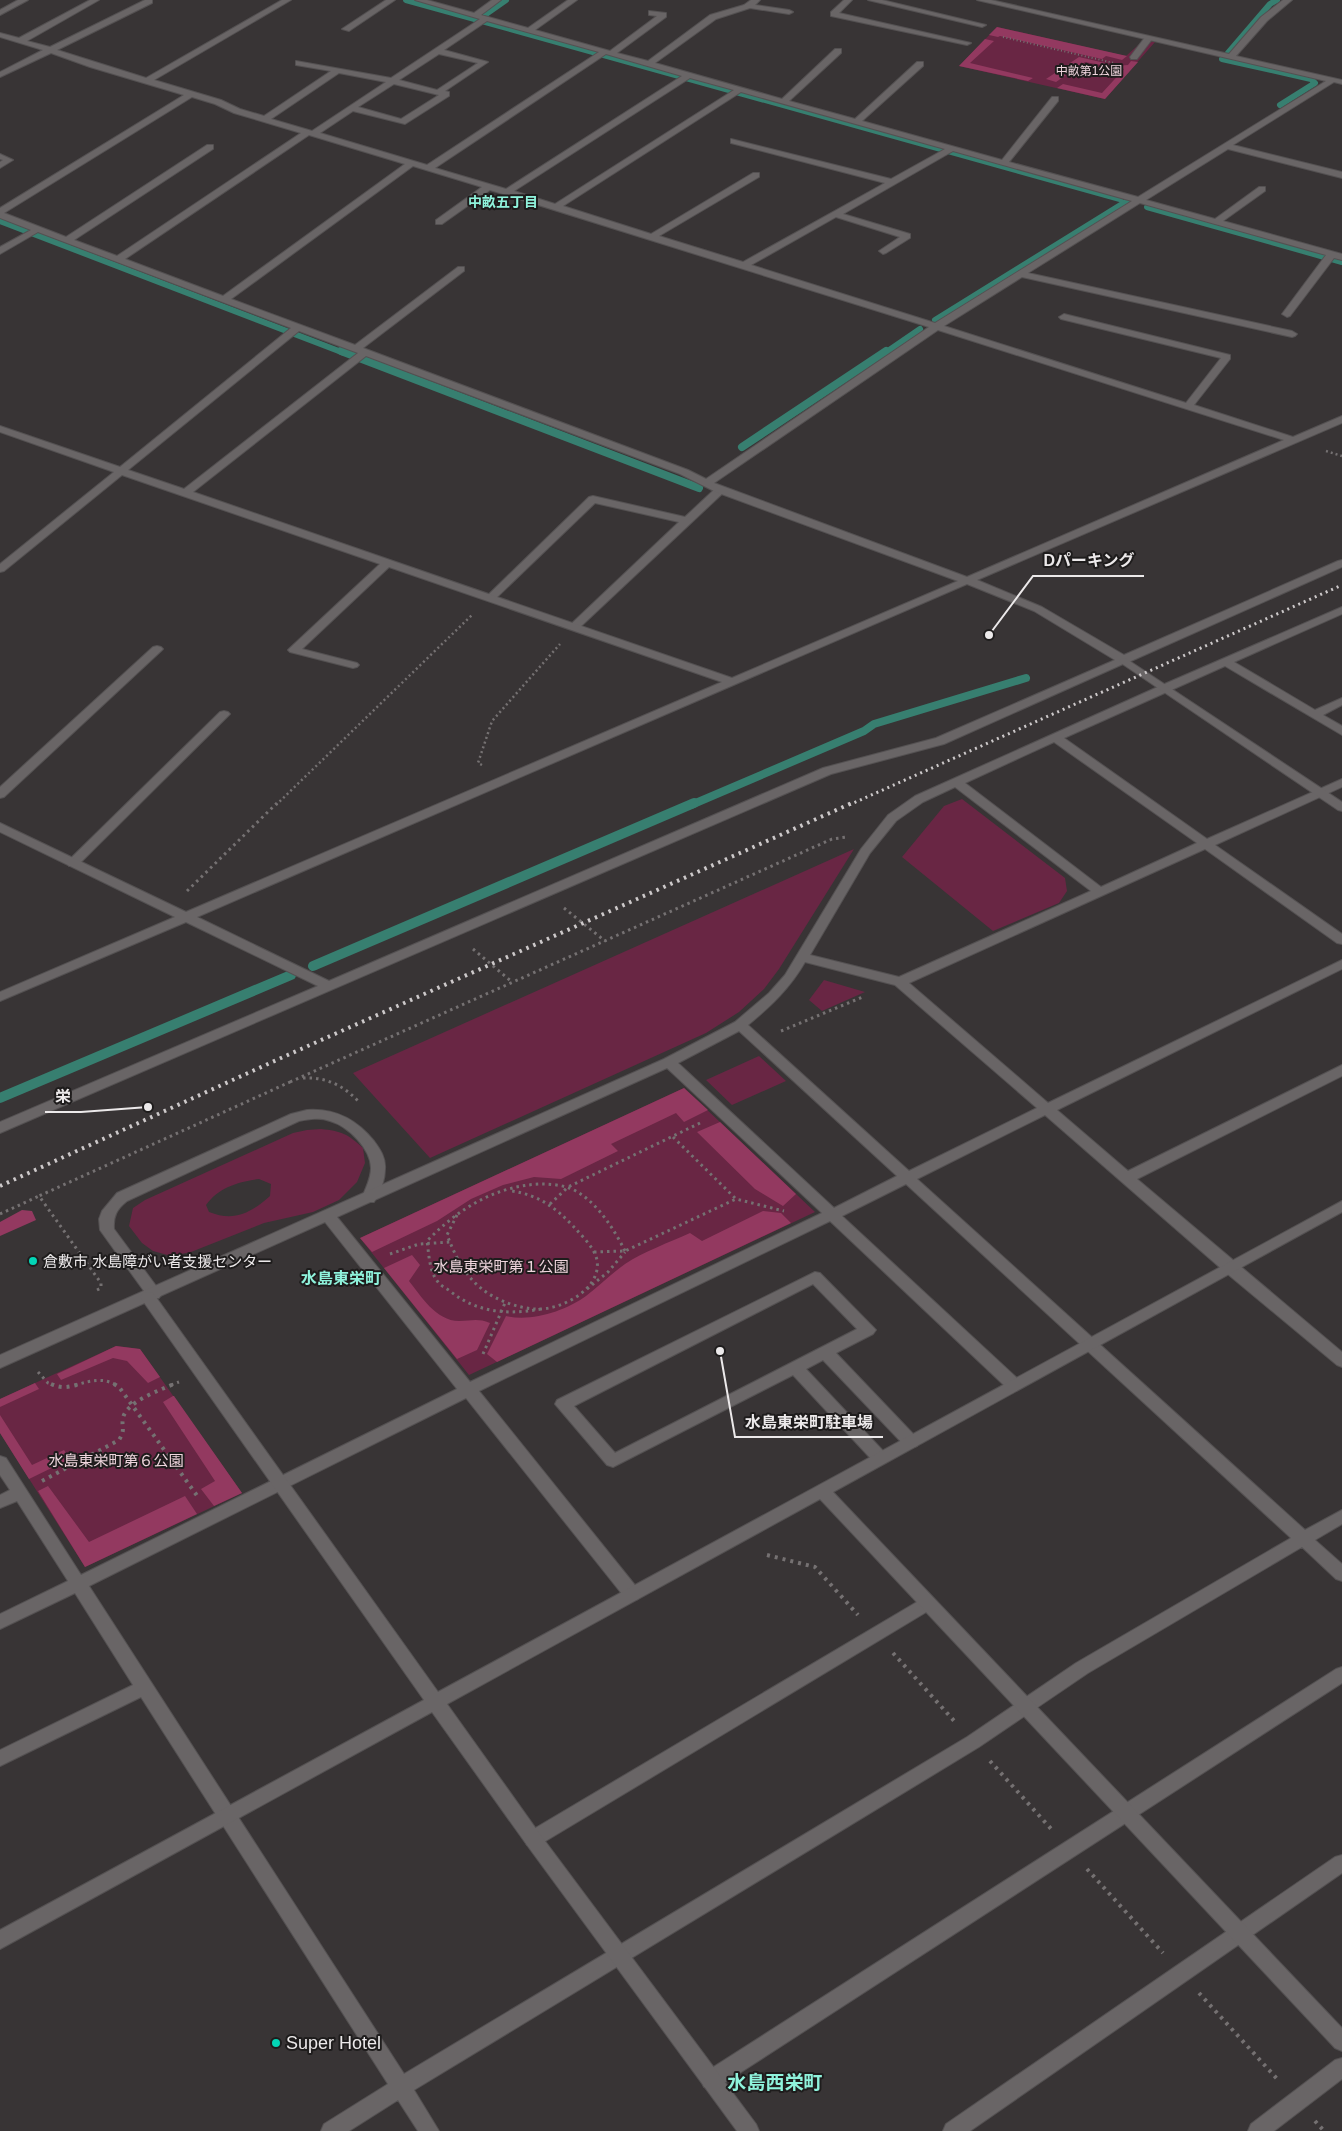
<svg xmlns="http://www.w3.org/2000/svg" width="1342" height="2131" viewBox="0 0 1342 2131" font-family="Arial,'Noto Sans JP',sans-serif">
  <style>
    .green { fill: #692644; fill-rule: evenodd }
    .forest { fill: #933960 }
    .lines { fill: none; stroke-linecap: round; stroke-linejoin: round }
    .stream-far2 { stroke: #377f70; stroke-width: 6 }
    .stream-far1 { stroke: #377f70; stroke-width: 8 }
    .stream { stroke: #377f70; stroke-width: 10 }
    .service-casing { stroke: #545152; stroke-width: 2 }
    .pedestrian-casing { stroke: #545152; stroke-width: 2 }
    .minor-casing { stroke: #545152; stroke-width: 2 }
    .tertiary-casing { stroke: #545152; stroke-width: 2 }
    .path-far3 { stroke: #757172; stroke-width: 2; stroke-dasharray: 1 2.5; stroke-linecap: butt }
    .path-far2 { stroke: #757172; stroke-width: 2.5; stroke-dasharray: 2 3; stroke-linecap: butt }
    .path-far1 { stroke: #757172; stroke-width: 3; stroke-dasharray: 2.5 4; stroke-linecap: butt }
    .path { stroke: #757172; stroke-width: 4; stroke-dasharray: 3 5; stroke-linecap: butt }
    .service { fill: #696566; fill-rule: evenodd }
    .pedestrian { fill: #696566; fill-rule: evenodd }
    .minor { fill: #696566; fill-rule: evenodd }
    .tertiary { fill: #696566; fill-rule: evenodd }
    .rail-far1 { stroke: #cdc9ca; stroke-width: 3; stroke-dasharray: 2 4; stroke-linecap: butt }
    .rail { stroke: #cdc9ca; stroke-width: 4; stroke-dasharray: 2.5 5; stroke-linecap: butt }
    .poi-dot { fill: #03d5b6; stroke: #1e1c1c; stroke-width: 2 }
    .labels { text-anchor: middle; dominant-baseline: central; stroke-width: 4; stroke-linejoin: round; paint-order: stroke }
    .far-park-label { font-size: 12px; fill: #efd5dd; stroke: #1e1c1c }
    .far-neighbourhood-label { font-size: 14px; font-weight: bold; fill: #8ff3dc; stroke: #1e1c1c }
    .poi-label { font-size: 15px; fill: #ece9ea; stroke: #1e1c1c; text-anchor: start }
    .park-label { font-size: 15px; fill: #efd5dd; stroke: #1e1c1c }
    .neighbourhood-label { font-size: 16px; font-weight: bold; fill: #8ff3dc; stroke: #1e1c1c }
    .near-poi-label { font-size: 18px; fill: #ece9ea; stroke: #1e1c1c; text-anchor: start }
    .near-neighbourhood-label { font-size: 19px; font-weight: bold; fill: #8ff3dc; stroke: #1e1c1c }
    .leader { fill: none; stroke: #ece9ea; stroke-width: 2 }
    .callout-dot { fill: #ece9ea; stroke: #1e1c1c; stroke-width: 2 }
    .callout-label { font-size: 16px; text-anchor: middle; font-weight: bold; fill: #ece9ea; stroke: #1e1c1c; stroke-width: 4; stroke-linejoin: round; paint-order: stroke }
  </style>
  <rect width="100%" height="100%" fill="#383435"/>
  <path class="green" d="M997,27L1126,56L1144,40L1155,42L1105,99L959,66Z
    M962,799L1065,878L1067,891L1059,903L993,931L902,857L944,806Z
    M854,849L779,969L764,989L739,1012L706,1033L430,1158L353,1073Z
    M824,980L865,992L822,1011L809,1000Z
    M759,1056L786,1081L732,1105L706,1080Z
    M684,1088L815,1212L469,1375L360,1238Z
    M321,1129C341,1131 348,1134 363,1148L365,1163L357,1182L339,1200L313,1212L264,1223L191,1252L171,1256L153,1251L142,1243L129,1226L133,1208L145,1200L293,1133L307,1130ZM259,1179L271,1184L270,1196C251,1213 234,1222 209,1212L206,1205C219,1187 238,1182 259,1179Z
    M116,1346L140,1349L242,1493L85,1567L0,1433V1399Z"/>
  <path class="forest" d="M997,27L1127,56L1122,60L1106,56L1102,59L1000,36L998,37L989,35Z
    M985,39L994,41L970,63L1033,78L1028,81L959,66Z
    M1079,57L1105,63L1101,65L1085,62L1056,82L1046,79Z
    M1131,61L1138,62L1105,99L1057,88L1063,84L1102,93L1124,69L1114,66L1128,65Z
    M684,1088L708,1110L684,1122L676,1113L611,1144L618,1151L561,1179L534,1177L503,1185L471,1199L437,1221L372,1252L360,1238Z
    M720,1122L796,1194L783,1206L755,1189L697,1132Z
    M22,1210L32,1211L36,1220L0,1236V1222Z
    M763,1211L781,1213L791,1223L497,1362L487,1354L506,1316C532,1322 565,1311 586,1296C599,1286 611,1274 625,1264C643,1252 670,1242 690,1233L702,1241Z
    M412,1255L420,1265L409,1281C421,1296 436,1321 459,1321C472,1321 477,1318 490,1323L477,1350L457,1359L384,1268Z
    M116,1346L140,1349L160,1377L148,1383L127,1361L113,1358L61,1380L57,1374Z
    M35,1383L39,1389L0,1407V1399Z
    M173,1396H174L242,1493L214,1506L201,1489L215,1481L163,1402Z
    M0,1415L32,1465L64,1450L70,1459L29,1479L0,1433Z
    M48,1486L89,1542L185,1496L197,1514L85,1567L38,1491Z"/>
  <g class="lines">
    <path class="stream-far2" d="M406,0L1120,199
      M486,14L506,0
      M1228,53L1270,4L1277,0
      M1222,59L1311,79L1315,83L1280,105
      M1147,207L1342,262
      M0,221L344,353
      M935,320L1127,201
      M885,353L920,329"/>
    <path class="stream-far1" d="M341,351L699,488
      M742,447L886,351
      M691,805L864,731L874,724L1026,678"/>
    <path class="stream" d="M313,966L694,803
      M0,1098L291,975"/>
    <g class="service-casing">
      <path id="service" d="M0,154L13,160L0,168V162L3,160L0,159Z
        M720,487L724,488L725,490L724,492L578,629L574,630L568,627L679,522L595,503L494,600H486L485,598L589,497L593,496L685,517L716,488Z
        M224,711L228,712L230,714L228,716L77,866H69L67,863L69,860L220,712Z
        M307,1110C335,1108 356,1119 374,1141C380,1149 386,1158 385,1169C385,1180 380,1193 374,1202H364L362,1198C365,1189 371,1179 371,1168C371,1149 348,1126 330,1121C320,1117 309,1119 299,1121L127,1201C117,1209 113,1216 114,1229L162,1294L159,1298L154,1299L149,1298L100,1230L99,1219L102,1211L117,1193L291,1114Z
        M815,1272L820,1273L876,1330L873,1334L836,1353L917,1438L919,1442L917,1446L911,1448L905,1446L823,1360L806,1369L886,1454L888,1458L886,1462L880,1464L874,1462L793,1375L613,1467L607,1465L555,1404L557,1400ZM813,1284L857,1329L615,1453L574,1406Z"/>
    </g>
    <g class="pedestrian-casing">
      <path id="pedestrian" d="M1146,36L1153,38L1137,59H1131L1130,57Z"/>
    </g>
    <g class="minor-casing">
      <path id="minor" d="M18,0H28L0,15V10Z
        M90,0H99L27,41L50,47L145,0H152V3L57,50L146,78L282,0H291L154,80L221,100L240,109L264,116L331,71L296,65V61L391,78L480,19L415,0H427L474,13L492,0H501L481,15L528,28L568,0H577L535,30L610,51L657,16L649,15V11L666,13V17L617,53L648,61L710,15L744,5L751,0H760L755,5L789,10L793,12L789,14L750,8L716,19L655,63L782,99L835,49H841V53L789,101L855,119L917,62H923V66L862,121L1002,160L1052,97H1058V101L1009,162L1138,197L1326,81L977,0H991L1229,54L1261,17L1283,0H1292L1267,21L1236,56L1342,80V84L1334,82L1233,145L1342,172V178L1228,149L1146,200L1215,219L1259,187H1265V191L1223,221L1342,254V260L1334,258L1290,316L1287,317L1282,314L1326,255L1140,203L1028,273L1292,331L1297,334L1295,336L1292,337L1022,277L944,326L1186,403L1221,358L1061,319L1059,317L1064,314L1230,355V359L1194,405L1293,437L1342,416V423L977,580L1042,607L1124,655L1338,561L1342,560V567L1131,661L1129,663L1123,664L944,744L831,774L0,1133V1122L318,986L186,922L0,1001V992L175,917L0,832V823L186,912L722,682L389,567L302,649L357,663L359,665L357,667L353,668L290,652L288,650L290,648L380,564L122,475L4,571L0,572V564L114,472L0,432V426L120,467L291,328L38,232L0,254V247L31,230L0,218V208L184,95L90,67L51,53L0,77V72L43,50L0,37V33L19,38ZM487,21L599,52L427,165L320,133L353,111L405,124L449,96V92L445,91L488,62L444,50ZM439,54L478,63L437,90L399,80ZM606,54L682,76L506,189L435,168ZM339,73L386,82L312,131L271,119ZM690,78L734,90L555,204L514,191ZM394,84L439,95L401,119L358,107ZM741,92L945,149L891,179L731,139V143L885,183L743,262L659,236L759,177V173H753L651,234L563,206ZM192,97L215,104L234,113L301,133L117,256L74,240L213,149V145H207L66,237L4,213ZM309,135L405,164L223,296L125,259ZM953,151L1132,201L935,323L751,265L836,217L900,237L879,251L883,254L886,253L910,238V234L843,214ZM413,166L482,187L436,220V224H442L490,190L929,327L706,479L688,470L363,348L464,271V267H458L355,345L231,299ZM938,330L1284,440L967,577L714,483ZM299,331L358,353L184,489L128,470ZM366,356L680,474L716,492L958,581L732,678L193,492ZM967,584L1034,611L1115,660L936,738L823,768L329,981L197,917Z
        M386,0H395L349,31L342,29Z
        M844,0H852L839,13L971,43L967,45L831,16V12Z
        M868,0H882L986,25L982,27Z
        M1342,607V614L1234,662L1315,710L1342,698V705L1323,715L1342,726V735L1225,666L1064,738L1207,839L1342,779V787L1215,845L1342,934V944L1337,943L1205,849L909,983L1048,1103L1342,960V969L1057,1110L1128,1171L1342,1065V1076L1137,1179L1342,1352V1367L1337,1365L1224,1271L1045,1115L917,1179L1305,1530L1342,1510V1524L1315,1540L1342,1564V1581L1336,1579L1302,1547L1088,1673L979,1747L414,2090L439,2131H418L398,2100L349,2131H321L324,2124L388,2084L141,1697L0,1766V1750L133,1685L75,1593L0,1629V1614L68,1581L17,1501L0,1508V1495L10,1490L0,1475V1456L6,1458L81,1575L457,1389L325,1222L0,1368V1355L664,1059L735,1022L769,993L785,975L861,849L888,815L915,796L1160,686ZM1054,742L1197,843L1101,887L965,783ZM955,787L1091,891L899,977L810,955L870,853L896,821L923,802ZM805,962L895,985L1037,1108L909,1171L748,1025C771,1006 790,988 805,962ZM739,1031L897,1176L834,1208L678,1063ZM667,1068L822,1213L470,1382L337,1217ZM906,1184L1291,1538L1076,1663L967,1737L404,2074L89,1586L466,1398L626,1599L632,1601L638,1599L640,1594L638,1589L479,1391L830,1221L1007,1388L1013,1390L1019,1388L1021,1384L1019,1380L842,1216Z
        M157,646L161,647L163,649L161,651L4,797L0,798V787L153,647Z
        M927,1596L933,1598L935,1603L933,1608L539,1845L533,1847L527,1845L524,1839L527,1833Z
        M1342,1667V1683L718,2087L711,2089L704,2087L701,2080L704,2073L1336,1669Z
        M1342,1855V1873L970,2131H943L946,2124L1335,1857Z
        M1342,2058V2079L1274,2131H1248L1251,2124L1335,2060Z"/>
    </g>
    <g class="tertiary-casing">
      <path id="tertiary" d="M1125,658L1342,802V811L1338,810L1121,663L1119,661L1121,659Z
        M1342,1201V1212L833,1492L1342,2028V2051L1335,2048L820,1499L447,1704L539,1833L756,2124L759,2131H737L527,1845L432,1712L0,1949V1930L424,1700L143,1301L140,1297L143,1293L148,1292L153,1293L438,1692Z"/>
    </g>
    <path class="path-far3" d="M1003,37L1114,63"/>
    <path class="path-far2" d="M1326,451L1342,456
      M482,765L478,763L492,721L560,644
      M276,805L473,614"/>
    <path class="path-far1" d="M187,891L277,803
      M564,908L605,941
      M473,949L512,982
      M781,1031L865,996
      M303,1078C326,1077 343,1085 359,1102
      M290,1082L832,839L847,837
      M673,1137L736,1199L784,1211
      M550,1204L568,1187L700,1123
      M0,1214L39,1196
      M457,1215L447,1235C455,1255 464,1275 482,1289C496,1300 517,1308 535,1309C559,1311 602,1290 597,1260C594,1247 582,1236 573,1226C555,1207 538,1195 512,1191
      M594,1252L625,1251L736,1199
      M390,1254L419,1244L450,1242
      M587,1289L608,1272L625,1252
      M97,1290L101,1288V1283L39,1196L290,1082
      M541,1309C508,1315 477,1313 450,1291C446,1288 441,1286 438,1282C429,1271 429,1254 427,1241C458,1209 495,1186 540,1184C551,1184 564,1185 574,1190C597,1202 614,1229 625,1251
      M483,1354L505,1303
      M38,1372L48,1383L54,1385
      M75,1385C91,1381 102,1377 116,1385
      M171,1385L179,1382"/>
    <path class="path" d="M51,1384C62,1389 69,1387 80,1384
      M114,1384L119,1387L198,1497
      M42,1481L119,1440C126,1429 121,1428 123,1418C126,1402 160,1390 174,1384
      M767,1555L815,1567L858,1615
      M893,1653L956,1723
      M990,1761L1053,1831
      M1087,1869L1163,1953
      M1199,1993L1279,2081
      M1315,2121L1324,2131"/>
    <use href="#service" class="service"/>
    <use href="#pedestrian" class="pedestrian"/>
    <use href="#minor" class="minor"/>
    <use href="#tertiary" class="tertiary"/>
    <path class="rail-far1" d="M849,805L1342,585"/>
    <path class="rail" d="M0,1186L281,1058L852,803"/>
  </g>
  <g class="poi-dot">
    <circle cx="33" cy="1261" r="5"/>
    <circle cx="276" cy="2043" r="5"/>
  </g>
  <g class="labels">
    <g class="far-park-label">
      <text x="1089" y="71">中畝第1公園</text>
    </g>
    <g class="far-neighbourhood-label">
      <text x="503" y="202">中畝五丁目</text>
    </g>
    <g class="poi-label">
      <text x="43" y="1261">倉敷市 水島障がい者支援センター</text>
    </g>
    <g class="park-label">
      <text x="501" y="1266">水島東栄町第１公園</text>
      <text x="116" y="1460">水島東栄町第６公園</text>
    </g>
    <g class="neighbourhood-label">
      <text x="341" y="1278">水島東栄町</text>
    </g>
    <g class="near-poi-label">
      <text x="286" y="2043">Super Hotel</text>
    </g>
    <g class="near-neighbourhood-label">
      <text x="775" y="2082">水島西栄町</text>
    </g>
  </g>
  <path class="leader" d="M989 635L1033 576H1144M148 1107L81 1112H45M720 1351L735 1437H883"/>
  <g class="callout-dot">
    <circle cx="989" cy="635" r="5"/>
    <circle cx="148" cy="1107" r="5"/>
    <circle cx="720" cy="1351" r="5"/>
  </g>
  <g class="callout-label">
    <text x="1089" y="566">Dパーキング</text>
    <text x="63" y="1102">栄</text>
    <text x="809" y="1428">水島東栄町駐車場</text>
  </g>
</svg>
